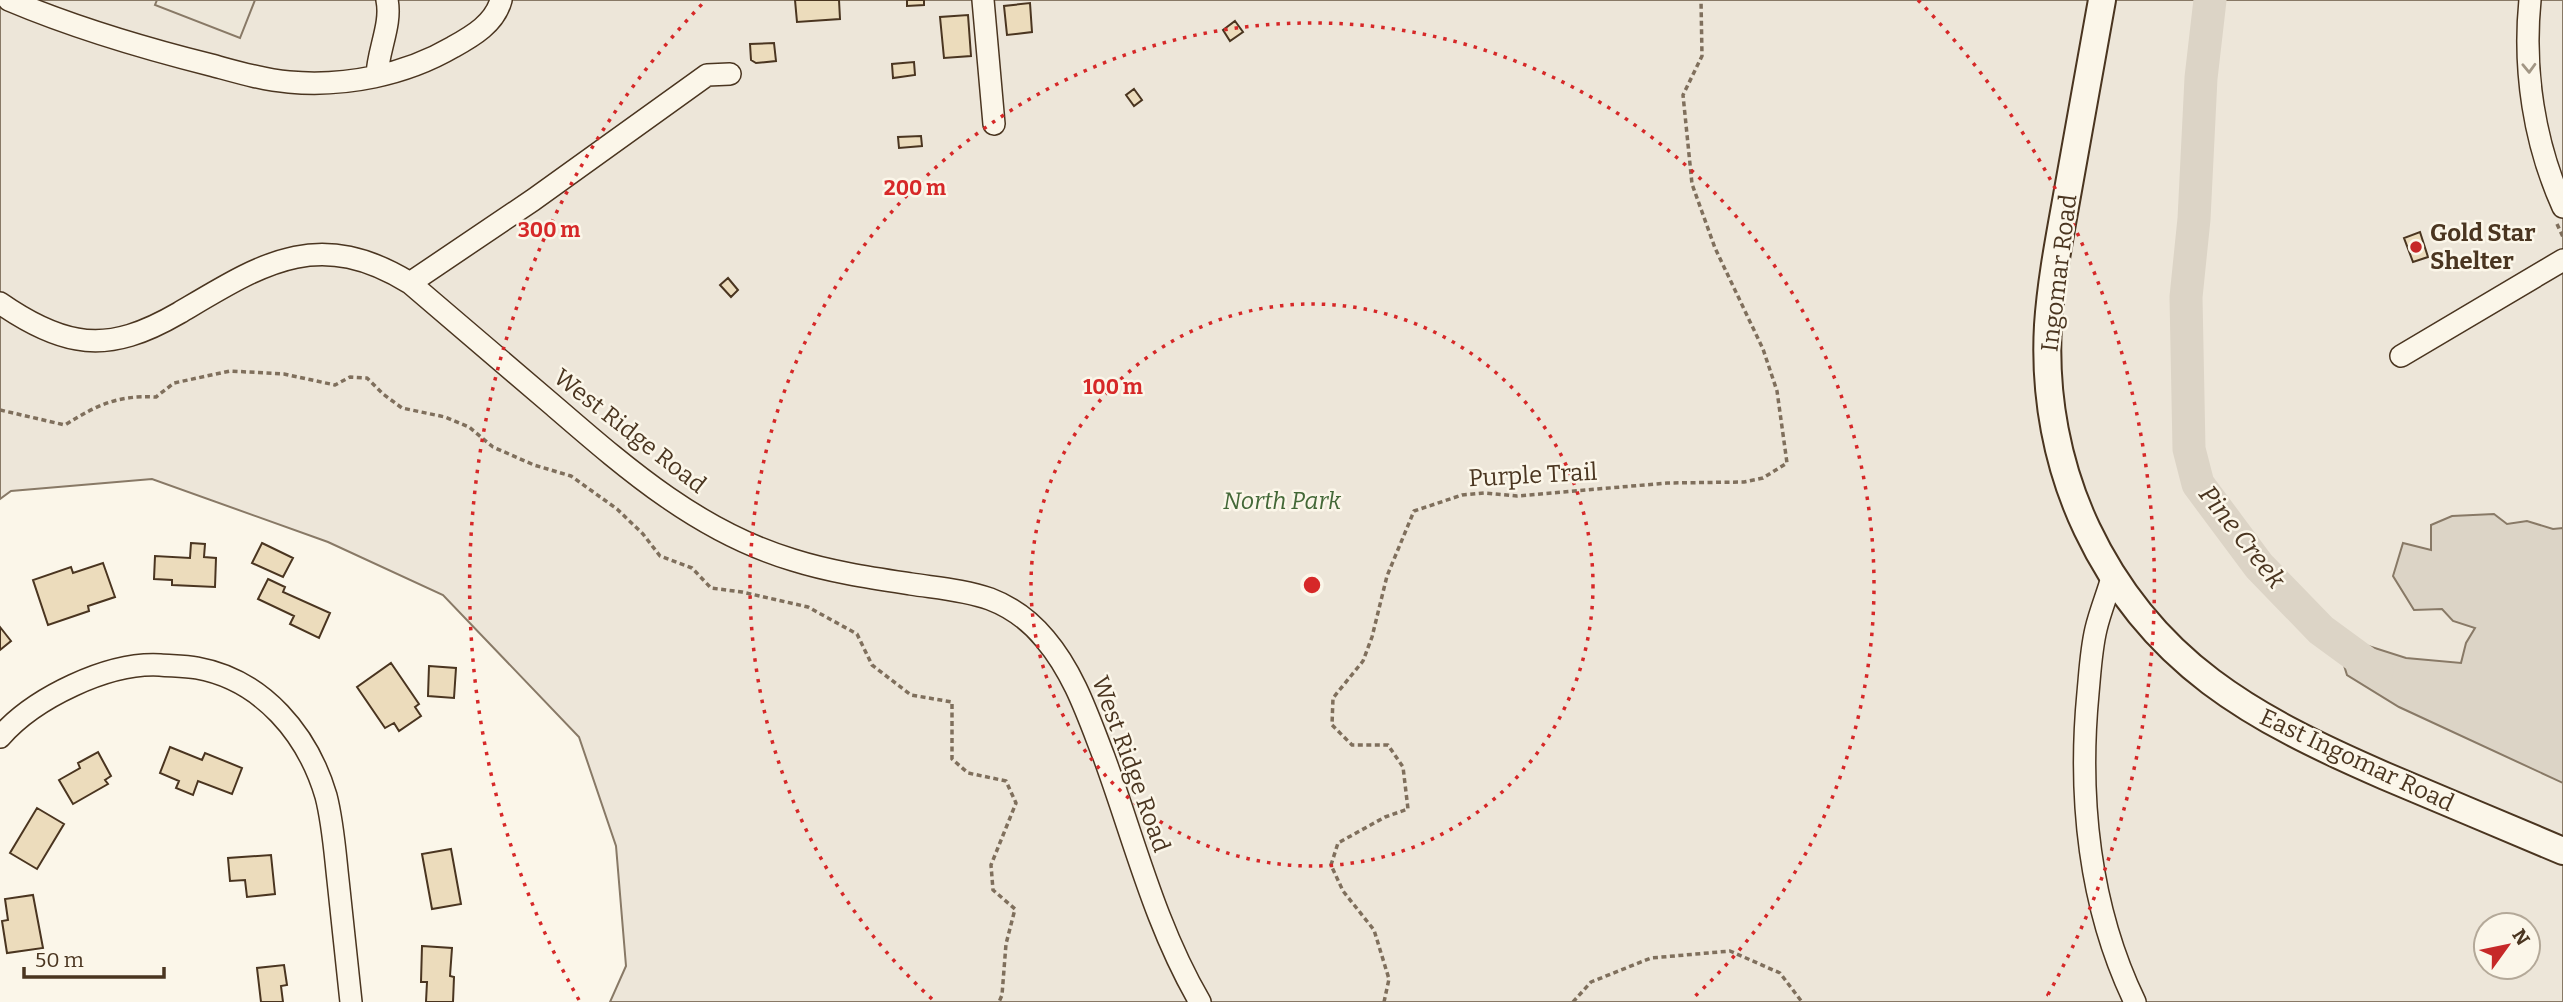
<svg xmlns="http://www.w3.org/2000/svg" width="2563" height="1002" viewBox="0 0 2563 1002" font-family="Bitter,serif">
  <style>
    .green { fill: #ede6d9; stroke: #887966; stroke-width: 2; fill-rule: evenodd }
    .parking { fill: #ede7d9; stroke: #887966; stroke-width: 2 }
    .water { fill: #dcd4c6; stroke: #887966; stroke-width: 2 }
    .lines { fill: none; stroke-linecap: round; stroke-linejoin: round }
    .river { stroke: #dcd4c6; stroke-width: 33 }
    .building { fill: #ecdcbc; stroke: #4a3520; stroke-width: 2 }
    .minor-casing { stroke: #4a3520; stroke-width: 24 }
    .major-casing { stroke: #4a3520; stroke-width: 30 }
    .path { stroke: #7f6f5c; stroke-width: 3.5; stroke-dasharray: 5 3.5; stroke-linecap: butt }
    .minor { stroke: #fbf6e9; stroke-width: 21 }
    .major { stroke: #fbf6e9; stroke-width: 26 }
    .oneway { stroke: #a29684 }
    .ring { fill: none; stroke: #d62828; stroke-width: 3.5; stroke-dasharray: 3.5 7 }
    .poi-dot { fill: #c62828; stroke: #fbf6e9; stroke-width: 2.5 }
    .labels { text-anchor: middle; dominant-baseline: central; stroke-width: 5; stroke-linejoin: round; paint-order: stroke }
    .poi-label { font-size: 24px; font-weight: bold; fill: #4a3520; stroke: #fbf6e9; text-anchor: start }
    .street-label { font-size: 24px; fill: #4a3520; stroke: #fbf6e9 }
    .park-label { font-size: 24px; font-style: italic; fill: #436837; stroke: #fbf6e9 }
    .water-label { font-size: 26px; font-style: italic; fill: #4a3520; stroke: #fbf6e9 }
    .centre { fill: #d62828; stroke: #fbf6e9; stroke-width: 3.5 }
    .ring-label { font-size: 21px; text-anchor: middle; font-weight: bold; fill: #d62828; stroke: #fbf6e9; stroke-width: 5; stroke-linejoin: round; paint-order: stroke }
  </style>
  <rect width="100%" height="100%" fill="#fbf6e9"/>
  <path class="green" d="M0,0H2563V1002H610L626,966L616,846L579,737L443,595L328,542L152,479L11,491L0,499ZM2486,925H2528V967H2486Z"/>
  <path class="parking" d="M157,0H255L240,38L155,5Z"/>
  <path class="water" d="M2494,514L2507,524L2527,521L2553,529L2563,528V783L2399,707L2347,675L2338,646L2353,641L2406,658L2461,663L2466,643L2475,628L2453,621L2442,609L2414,610L2393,576L2403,543L2431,550V525L2452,516Z"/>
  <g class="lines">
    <path class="river" d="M2210,0L2201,78L2194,219L2186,297L2189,449L2198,484L2259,566L2321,630L2377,671"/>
  </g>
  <path class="building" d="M795,0H839L840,19L797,22Z
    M907,0H924V5L907,6Z
    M1030,3L1032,32L1007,35L1004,6Z
    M968,15L971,56L944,58L940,17Z
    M1235,21L1243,32L1230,41L1223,30Z
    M774,43L776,61L756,63L751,60L750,44Z
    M914,62L915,75L893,78L892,64Z
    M1134,89L1142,100L1134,106L1126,95Z
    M921,136L922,146L899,148L898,137Z
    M2420,232L2428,257L2413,262L2404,238Z
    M728,278L738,290L731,297L720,285Z
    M191,543L205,544L204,557L216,558L215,587L172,585V580L154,579L155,556L190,558Z
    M262,543L293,558L283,577L252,563Z
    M103,563L115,597L88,606L89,611L48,625L33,580L71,567L73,573Z
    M268,579L285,587L283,592L330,613L319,638L290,624L294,616L258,599Z
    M0,627L11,641L0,650Z
    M391,663L419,704L415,707L421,716L399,731L394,723L385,728L357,687Z
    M429,666L456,668L454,698L428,696Z
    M170,747L202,760L205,753L242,768L232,794L198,781L193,795L176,788L179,781L160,773Z
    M98,752L111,776L105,780L108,784L73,804L59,780L80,768L78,763Z
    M37,808L64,824L37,869L10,853Z
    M451,849L461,904L432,909L422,854Z
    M271,855L275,894L247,897L245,880L230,881L228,858Z
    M33,895L43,948L7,953L2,921L8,920L5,899Z
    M422,946L452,948L450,976L454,977L453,1002H426L427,982H421Z
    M284,965L287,985L281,986L283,1002H261L257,968Z"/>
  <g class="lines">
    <g class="minor-casing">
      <path id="minor" d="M9,0C73,27 143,48 211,65C237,72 263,80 289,82C345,87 405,75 453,47C473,36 495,23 501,0
        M983,0L994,124
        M2530,0C2523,70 2534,143 2563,207
        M377,75C378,50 392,24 387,0
        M410,283L533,200L707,75L730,74
        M0,303C23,319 49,334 77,339C113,346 148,331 179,313C262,264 317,226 410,283C458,324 506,365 554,406C627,469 699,532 793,560C831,572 872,578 911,584C937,588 965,590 990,599C1011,607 1031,622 1045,639C1074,673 1088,716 1104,757C1134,839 1155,925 1200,1002
        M2401,356L2563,260
        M2112,578C2107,595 2100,612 2096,629C2091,650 2090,672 2088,693C2078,797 2089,907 2135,1002
        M0,737C34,698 108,662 160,665C172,666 185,666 197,668C263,680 308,735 326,796C333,823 335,853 338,880C342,921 347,961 351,1002"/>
    </g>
    <g class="major-casing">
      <path id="major" d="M2102,0C2091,63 2079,127 2068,190C2060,235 2051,280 2048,325C2044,395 2057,466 2087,529C2151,664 2254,719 2385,776C2444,801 2504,826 2563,851"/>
    </g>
    <path class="path" d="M2557,224L2563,237
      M0,410L65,425C97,405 117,395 156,397L174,383L230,371L284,374L335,385L350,377L367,378L383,394L402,408L445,417L469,427L493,447L534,465L571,476L617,509L643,534L660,556L692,568L711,588L742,592L808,607L857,634L872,665L911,695L952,702V759L968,773L1006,781L1016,803L991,865L993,890L1015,909L1006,944L1002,995L999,1002
      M1384,1002L1389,979L1374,930L1343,891L1331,865L1338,843L1385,817L1408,809L1403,767L1388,745H1352L1332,725L1333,698L1363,661L1372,637L1387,576L1414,511L1462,495L1484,493L1517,496L1667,483L1744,482L1763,478L1787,463L1777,391L1763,349L1715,248L1692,184L1683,95L1702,56L1701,0
      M1573,1002L1591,982L1651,958L1730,951L1780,973L1802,1002"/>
    <use href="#minor" class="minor"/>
    <use href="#major" class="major"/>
  </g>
  <defs><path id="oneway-chevron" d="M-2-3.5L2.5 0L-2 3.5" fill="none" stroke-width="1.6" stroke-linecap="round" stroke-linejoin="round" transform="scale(1.75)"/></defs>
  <use class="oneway" href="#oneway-chevron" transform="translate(2529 68) rotate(88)"/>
  <g class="ring">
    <circle cx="1312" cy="585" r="281"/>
    <path d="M932 999A562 562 0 1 1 1692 999"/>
    <path d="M579 1000A842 842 0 0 1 706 0M1918 0A842 842 0 0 1 2045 1000"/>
  </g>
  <circle class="poi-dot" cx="2416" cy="247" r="7"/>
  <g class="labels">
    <g class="poi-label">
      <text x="2430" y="233">Gold Star<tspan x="2430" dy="28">Shelter</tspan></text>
    </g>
    <g class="street-label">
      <text transform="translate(2059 273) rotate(-83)">Ingomar Road</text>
      <text transform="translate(630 431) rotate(38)">West Ridge Road</text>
      <text transform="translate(1533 475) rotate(-3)">Purple Trail</text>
      <text transform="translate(2357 760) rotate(25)">East Ingomar Road</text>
      <text transform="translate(1131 764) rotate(70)">West Ridge Road</text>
    </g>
    <g class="park-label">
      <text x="1282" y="501">North Park</text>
    </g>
    <g class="water-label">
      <text transform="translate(2242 537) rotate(52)">Pine Creek</text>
    </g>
  </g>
  <circle cx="1312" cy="585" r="10" class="centre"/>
  <g class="ring-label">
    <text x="915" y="195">200 m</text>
    <text x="549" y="237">300 m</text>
    <text x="1113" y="394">100 m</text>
  </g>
  <g transform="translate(2507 946) rotate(57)"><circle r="33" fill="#fbf6e9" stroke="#b4a999" stroke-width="2"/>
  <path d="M0-5L12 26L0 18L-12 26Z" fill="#c62828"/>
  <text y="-10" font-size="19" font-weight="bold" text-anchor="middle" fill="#4a3520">N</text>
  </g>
  <path d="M24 967v10h140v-10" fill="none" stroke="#4a3520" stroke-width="3.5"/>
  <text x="35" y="967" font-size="21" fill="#4a3520" stroke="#fbf6e9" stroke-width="5" paint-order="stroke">50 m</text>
</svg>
